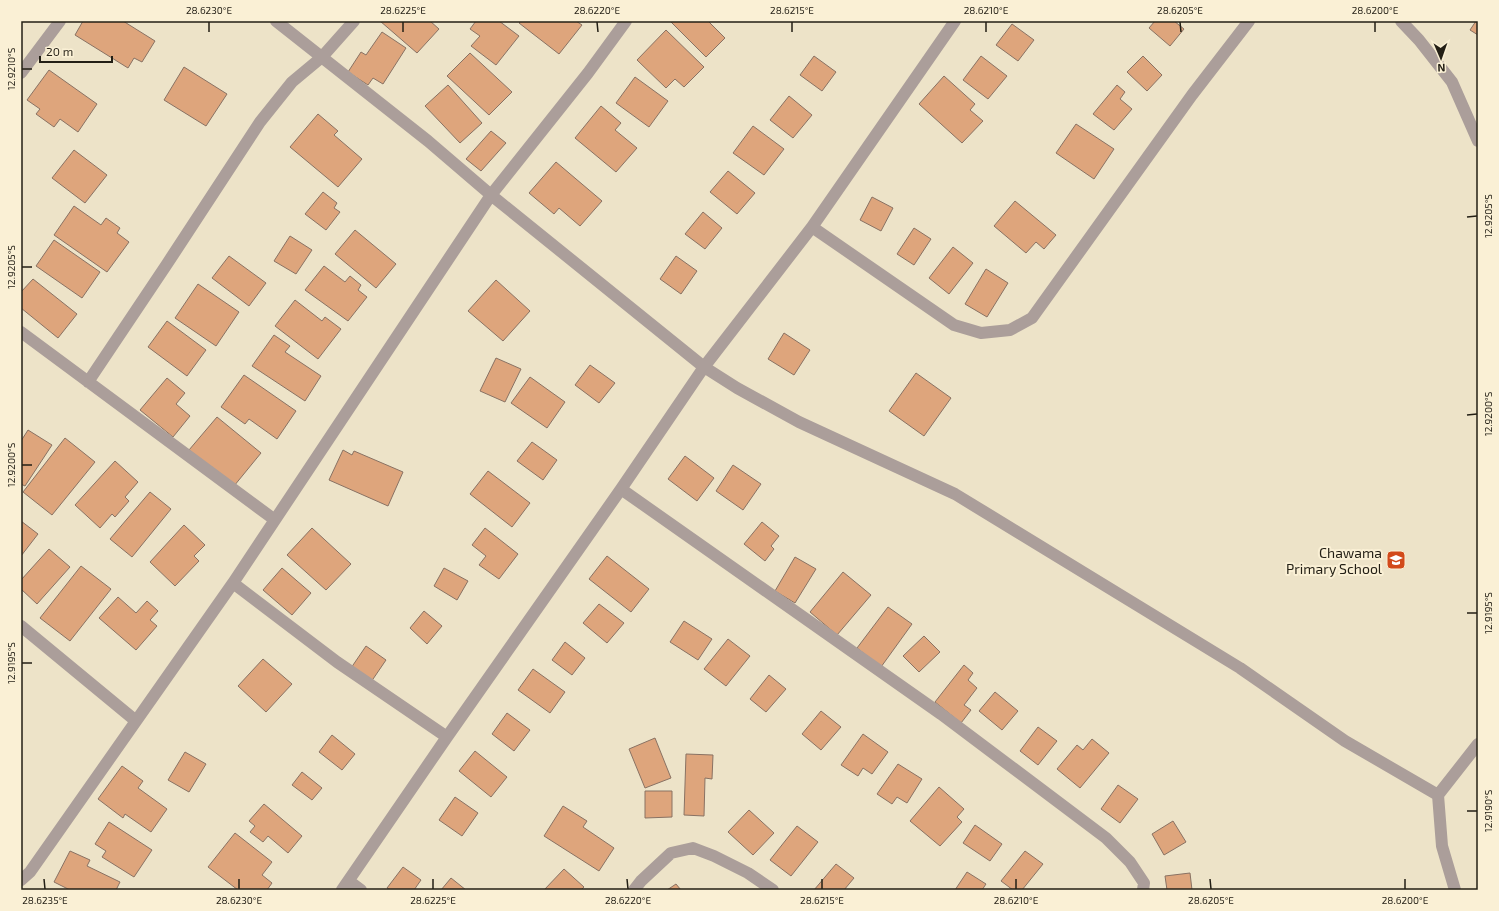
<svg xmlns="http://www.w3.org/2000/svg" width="1499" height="911" viewBox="0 0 1499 911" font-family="'Exo 2',sans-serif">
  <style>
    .building { fill: #dea57c; stroke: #897263 }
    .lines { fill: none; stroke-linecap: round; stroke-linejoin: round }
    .street { stroke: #ab9e9a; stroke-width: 12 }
    .ticks { fill: none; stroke: #231f15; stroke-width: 1.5 }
    .labels { text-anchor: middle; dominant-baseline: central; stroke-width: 4; stroke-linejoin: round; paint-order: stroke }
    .poi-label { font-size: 14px; fill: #231f15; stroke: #faf0d5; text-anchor: end }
    .neatline { fill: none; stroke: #231f15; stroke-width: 1.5 }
    .ticks-label { font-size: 10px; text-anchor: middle; fill: #231f15 }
  </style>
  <rect width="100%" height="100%" fill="#ede3c8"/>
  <path class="building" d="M83,21H123L155,41L142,62L134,58L128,68L75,35Z
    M380,21H430L439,29L417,53Z
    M476,21H499L519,36L496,65L471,46L480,36L470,29Z
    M521,21H576L582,25L559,54L519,23Z
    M670,21H708L725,38L706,57Z
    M1155,21H1174L1184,29L1170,46L1149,28Z
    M1476,21H1478V35L1470,30Z
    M1012,24L1034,40L1018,61L996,45Z
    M666,30L704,67L684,87L675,79L666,88L637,60Z
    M382,32L406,48L383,84L373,78L368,85L348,72L361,52L366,55Z
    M470,53L512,92L489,115L447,76Z
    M814,56L836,72L822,91L800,75Z
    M981,56L1007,76L988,99L963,80Z
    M1143,56L1162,75L1147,91L1127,72Z
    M184,67L227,94L206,126L164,100Z
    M49,70L97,104L78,132L60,119L54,127L36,114L40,109L27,100Z
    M944,76L975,104L970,110L983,121L962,143L919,104Z
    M635,77L668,101L649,127L616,103Z
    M448,85L482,123L460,143L425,106Z
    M1117,85L1125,92L1120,99L1132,109L1114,130L1093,114Z
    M789,96L812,115L793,138L770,120Z
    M601,106L621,123L615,130L637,148L616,172L575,138Z
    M318,114L338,131L334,135L362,159L338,187L290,147Z
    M1076,124L1114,149L1094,179L1056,153Z
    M753,126L784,149L764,175L733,153Z
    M491,131L506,143L481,171L466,159Z
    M74,150L107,175L85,203L52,178Z
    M556,162L602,201L580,226L559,208L554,214L529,193Z
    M728,171L755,193L737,214L710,192Z
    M323,192L337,203L334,208L340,212L326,230L305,214Z
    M872,197L893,208L881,231L860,220Z
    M1015,201L1056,235L1044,249L1036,242L1026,253L994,226Z
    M74,206L101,225L106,218L120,228L117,233L129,242L107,272L54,235Z
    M703,212L722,228L705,249L685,234Z
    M914,228L931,239L914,265L897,254Z
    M355,230L396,264L376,288L335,254Z
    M290,236L312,250L296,274L274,261Z
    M54,240L100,272L82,298L36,266Z
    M953,247L973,263L949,294L929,278Z
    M229,256L266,283L249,306L212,278Z
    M676,256L697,271L681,294L660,279Z
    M324,266L345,282L350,276L361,285L358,290L367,297L348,321L305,290Z
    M986,269L1008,283L987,317L965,304Z
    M33,279L77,314L58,338L21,308V292Z
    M496,280L530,311L503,341L468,311Z
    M198,284L239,312L216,346L175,318Z
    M295,300L322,321L325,317L341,329L318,359L275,326Z
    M167,321L206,350L187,376L148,347Z
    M784,333L810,350L794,375L768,359Z
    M274,335L290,346L285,352L321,376L305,401L252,366Z
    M496,358L521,369L505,402L480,391Z
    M590,365L615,383L599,403L575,385Z
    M916,373L951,398L924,436L889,411Z
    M244,375L296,411L277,439L249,419L245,424L221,407Z
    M530,377L565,402L547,428L511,403Z
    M167,378L185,393L176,404L190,416L173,437L140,410Z
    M217,417L261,453L234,486L189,450Z
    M28,430L52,445L25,486L21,484V441Z
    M65,438L95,462L52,515L23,492Z
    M532,442L557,460L543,480L517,461Z
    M343,450L352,455L354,451L403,472L388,506L329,480Z
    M685,456L714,478L697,501L668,479Z
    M115,461L138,482L125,497L129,501L115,517L112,514L100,528L75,505Z
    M733,465L761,484L743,510L716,491Z
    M488,471L530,503L512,527L470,494Z
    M150,492L171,509L132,557L110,539Z
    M21,521L38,534L21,556Z
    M762,522L779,536L771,546L774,549L765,561L744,544Z
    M184,525L205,545L194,556L199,561L175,586L150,562Z
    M312,528L351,564L326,590L287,555Z
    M485,528L518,554L499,579L479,565L486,556L472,545Z
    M49,549L70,567L37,604L21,589V580Z
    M607,556L649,589L631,612L589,579Z
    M795,557L816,569L795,603L775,591Z
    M81,566L111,589L70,641L40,618Z
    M282,568L311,593L292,615L263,590Z
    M444,568L468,581L457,600L434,586Z
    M843,572L871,595L837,635L810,612Z
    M118,597L136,613L147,601L158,611L150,620L157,626L136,650L99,618Z
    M599,604L624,623L607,643L583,623Z
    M888,607L912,624L881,667L857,648Z
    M424,611L442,626L427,644L410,628Z
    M684,621L712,639L698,660L670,642Z
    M924,636L940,652L919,672L903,656Z
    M728,639L750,656L726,686L704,669Z
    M565,642L585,658L572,675L552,660Z
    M366,646L386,660L371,682L351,668Z
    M263,659L292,684L266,712L238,686Z
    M964,665L973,673L968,680L977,688L964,705L971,710L961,723L935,702Z
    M533,669L565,692L550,713L518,690Z
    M769,675L786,689L766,712L750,699Z
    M995,692L1018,711L1002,730L979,711Z
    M821,711L841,727L821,750L802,734Z
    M507,713L530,730L514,751L492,734Z
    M1038,727L1057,741L1038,765L1020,751Z
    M863,734L888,752L872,774L863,768L858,776L841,765Z
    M332,735L355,754L342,770L319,752Z
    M655,738L671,778L645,788L629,749Z
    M1092,739L1109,753L1080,788L1057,769L1077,745L1083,750Z
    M475,751L507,777L491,797L459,771Z
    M185,752L206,764L189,792L168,780Z
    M686,754L713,755L712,779L705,778L704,816L684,815Z
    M898,764L922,779L907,803L897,797L892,804L877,794Z
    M122,766L143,781L138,788L167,809L151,832L125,814L123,818L98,799Z
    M302,772L322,788L312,800L292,785Z
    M1118,785L1138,799L1120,823L1101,809Z
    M939,787L964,809L957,817L962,822L940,846L910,821Z
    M645,791H672V817L645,818Z
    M455,797L478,813L462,836L439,820Z
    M264,804L302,836L288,853L268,836L263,842L250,832L255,826L249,821Z
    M563,806L587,821L583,827L614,848L599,871L544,836Z
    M749,810L774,833L753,855L728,832Z
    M1173,821L1186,842L1164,855L1152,834Z
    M109,822L152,850L134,877L102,857L106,851L95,844Z
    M975,825L1002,844L990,861L963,843Z
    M797,826L818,842L791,876L770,860Z
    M235,833L272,862L262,875L272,883L267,890H238L208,867Z
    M70,851L90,860L87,866L120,882L116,890H70L54,882Z
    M1025,851L1043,864L1022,890H1013L1001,881Z
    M836,864L854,878L844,890H814Z
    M403,867L421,880L414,890H391L387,888Z
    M564,869L584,887L581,890H544Z
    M967,872L986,884L982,890H955Z
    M1190,873L1192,890H1167L1165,876Z
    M451,878L466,890H441Z
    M676,884L681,890H667Z"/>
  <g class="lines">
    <path class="street" d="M276,21L428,141L491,195L704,367L737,388L799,422L955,494L1240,668L1345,741L1438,795
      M1401,21L1419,40L1452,82L1478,141
      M21,73L60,21
      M812,227L954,325L981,333L1010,330L1032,318L1192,95L1249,21
      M21,332L275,520
      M88,382L167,264L260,122L292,82L322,57L354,21
      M621,489L941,714L1106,838L1130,862L1144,883L1143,890
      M233,583L337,662L447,737
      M21,626L136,721
      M21,880L30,872L233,583L491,195L588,73L626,21
      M349,881L361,890
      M342,890L447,737L621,489L704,367L812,227L955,21
      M634,890L641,881L671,853L693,848L714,856L748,873L773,890
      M1455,890L1442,846L1438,795L1478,744"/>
  </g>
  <path class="ticks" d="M209,22V32M403,22V32M597,22L598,32M792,22V32M986,22V32M1180,22L1181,32M1375,22V32M22,69H32M1467,217L1477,216M22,267H32M1467,415L1477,414M22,465H32M1467,613H1477M22,663H32M1467,811H1477M44,879L45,889M239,879V889M433,879V889M627,879L628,889M822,879V889M1016,879V889M1210,879L1211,889M1405,879V889"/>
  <defs>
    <g id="school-square" transform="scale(1)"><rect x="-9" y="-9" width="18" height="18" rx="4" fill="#d24a1a" stroke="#faf0d5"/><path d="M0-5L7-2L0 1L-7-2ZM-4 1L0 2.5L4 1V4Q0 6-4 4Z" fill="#fff"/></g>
  </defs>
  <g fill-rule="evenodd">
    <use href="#school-square" x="1396" y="560"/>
  </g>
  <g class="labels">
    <g class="poi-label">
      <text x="1382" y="552">Chawama<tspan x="1382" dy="16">Primary School</tspan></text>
    </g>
  </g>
  <rect width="1499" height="911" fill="none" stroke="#faf0d5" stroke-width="44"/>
  <g transform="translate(1441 58) rotate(178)" stroke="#faf0d5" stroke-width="3" paint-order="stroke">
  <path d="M0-3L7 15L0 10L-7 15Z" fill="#231f15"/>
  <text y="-6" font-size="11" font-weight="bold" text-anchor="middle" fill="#231f15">N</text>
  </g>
  <path d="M40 56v6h72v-6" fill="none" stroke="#231f15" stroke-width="2"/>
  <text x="46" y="56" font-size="12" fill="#231f15" stroke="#faf0d5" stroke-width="3" paint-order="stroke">20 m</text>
  <rect x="22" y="22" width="1455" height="867" class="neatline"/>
  <g class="ticks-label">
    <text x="209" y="14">28.6230°E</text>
    <text x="403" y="14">28.6225°E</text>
    <text x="597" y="14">28.6220°E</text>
    <text x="792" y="14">28.6215°E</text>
    <text x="986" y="14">28.6210°E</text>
    <text x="1180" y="14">28.6205°E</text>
    <text x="1375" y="14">28.6200°E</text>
    <text transform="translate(11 69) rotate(-90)" y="4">12.9210°S</text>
    <text transform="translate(1488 216) rotate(-90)" y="4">12.9205°S</text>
    <text transform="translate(11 267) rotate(-90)" y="4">12.9205°S</text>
    <text transform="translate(1488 414) rotate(-90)" y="4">12.9200°S</text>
    <text transform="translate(11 465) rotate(-90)" y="4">12.9200°S</text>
    <text transform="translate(1488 613) rotate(-90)" y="4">12.9195°S</text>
    <text transform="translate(11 663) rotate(-90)" y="4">12.9195°S</text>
    <text transform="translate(1488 811) rotate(-90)" y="4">12.9190°S</text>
    <text x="45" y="904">28.6235°E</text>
    <text x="239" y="904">28.6230°E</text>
    <text x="433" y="904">28.6225°E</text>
    <text x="628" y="904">28.6220°E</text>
    <text x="822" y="904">28.6215°E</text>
    <text x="1016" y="904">28.6210°E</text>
    <text x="1211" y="904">28.6205°E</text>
    <text x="1405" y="904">28.6200°E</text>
  </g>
</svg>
